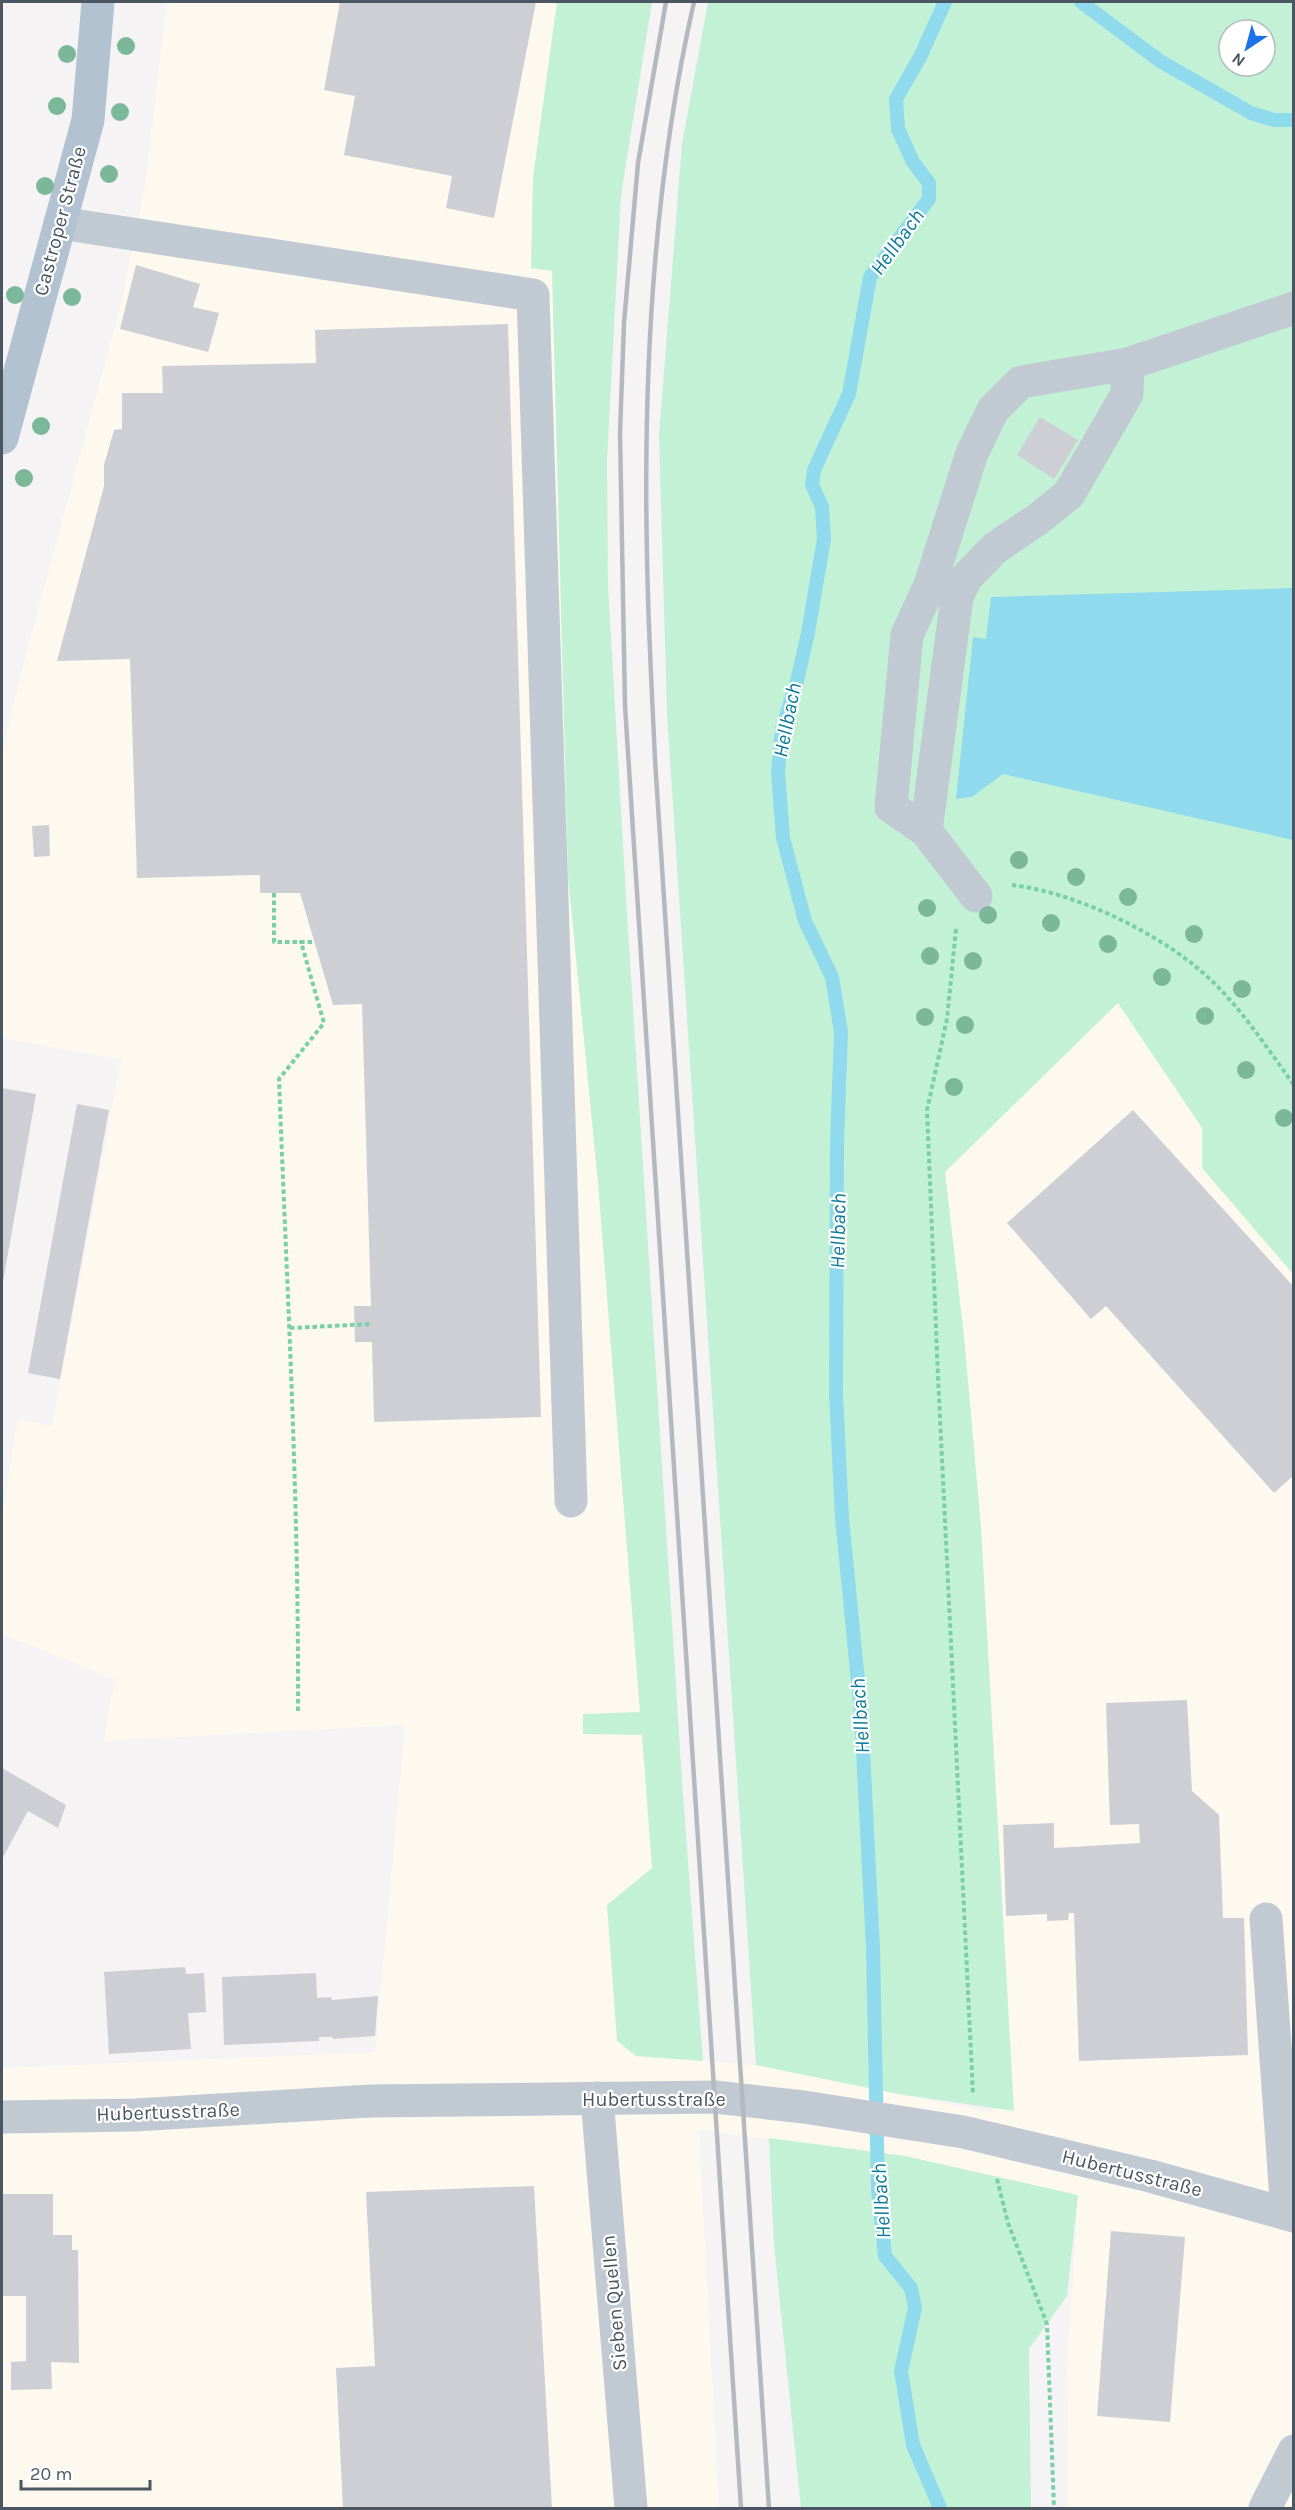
<svg xmlns="http://www.w3.org/2000/svg" width="1295" height="2510" viewBox="0 0 1295 2510" font-family="Karla,sans-serif">
  <style>
    .commercial { fill: #fdf9ef }
    .green { fill: #c3f1d5; fill-rule: evenodd }
    .water { fill: #90daee }
    .lines { fill: none; stroke-linecap: round; stroke-linejoin: round }
    .stream { stroke: #90daee; stroke-width: 14 }
    .building { fill: #cdcfd5 }
    .path { stroke: #7ad0a6; stroke-width: 4; stroke-dasharray: 4.5 3; stroke-linecap: butt }
    .minor { stroke: #c1cad2; stroke-width: 33 }
    .major { stroke: #b3c2d1; stroke-width: 33 }
    .rail { stroke: #b5b8bd; stroke-width: 4.5 }
    .tree { fill: #7bb799 }
    .labels { text-anchor: middle; dominant-baseline: central; stroke-width: 4.5; stroke-linejoin: round; paint-order: stroke }
    .street-label { font-size: 20px; fill: #4a5661; stroke: #fff }
    .water-label { font-size: 21px; font-style: italic; fill: #0c7c9b; stroke: #fff }
  </style>
  <rect width="100%" height="100%" fill="#f5f3f3"/>
  <path class="commercial" d="M167,2H557L533,178L531,267L552,270L568,877L598,1183L653,1868L607,1906L636,2056L756,2065L994,2113L942,1148L1118,996L1293,1259V2508H1068L1067,2367L1078,2195L905,2156L699,2130L719,2508H2V2068L375,2052L405,1725L104,1741L109,1707L116,1680L2,1634V1516L18,1419L52,1426L121,1060L2,1038V753L24,662L121,304L145,185Z"/>
  <path class="green" d="M557,2H652L621,195L607,461L608,586L627,913L682,1781L703,2061L636,2056L617,2041L607,1905L652,1868L642,1735L583,1734V1714L640,1712L598,1183L568,876L552,271L531,268L533,178Z
    M708,2H1293V1274L1202,1168V1128L1118,1003L945,1172L964,1336L981,1527L1014,2111L898,2094L756,2065L667,714L659,435L682,144ZM1229,30H1265V66H1229Z
    M769,2138L905,2156L1078,2195L1067,2296L1029,2349L1031,2508H801L774,2245Z"/>
  <path class="water" d="M1293,588V840L1003,774L972,797L956,799L973,637L986,639L991,597Z"/>
  <g class="lines">
    <path class="stream" d="M1081,2L1160,61L1251,113L1274,120H1294
      M940,2508L913,2445L901,2371L915,2308L911,2288L885,2256L878,2190L873,1948L861,1712L842,1518L836,1394L837,1142L841,1032L832,977L805,921L783,838L778,772L782,729L797,681L808,633L824,539L822,507L812,485L814,470L849,394L870,277L929,199V183L913,162L898,129L896,99L920,57L945,2"/>
  </g>
  <path class="building" d="M340,2H536L494,218L446,208L452,176L344,155L355,96L324,90Z
    M136,265L200,284L193,307L219,313L208,352L120,329Z
    M508,324L541,1417L374,1422L372,1342H355L354,1306H371L362,1004L333,1005L300,893H260V875L137,878L130,659L57,661L104,486V465L114,430L122,429V393H163L162,366L316,363L315,330Z
    M1040,417L1078,440L1054,479L1017,455Z
    M49,825L50,856L34,857L32,826Z
    M2,1088L36,1094L3,1282H2Z
    M77,1104L109,1110L60,1379L28,1373Z
    M1133,1110L1294,1287V1475L1274,1493L1106,1306L1091,1319L1007,1223Z
    M1187,1700L1192,1791L1219,1815L1223,1918H1244L1248,2055L1079,2061L1074,1913H1069L1068,1920L1047,1921V1914L1006,1916L1003,1825L1054,1823V1848L1140,1843L1139,1824L1110,1825L1106,1703Z
    M2,1768L66,1805L58,1828L28,1811L2,1859Z
    M185,1967L186,1974L204,1973L206,2012L188,2013L191,2049L109,2054L104,1972Z
    M316,1973L317,1998L331,1997L332,2000L378,1996L375,2036L333,2039V2037H319V2041L224,2045L222,1977Z
    M534,2186L552,2508H343L336,2368L375,2366L366,2192Z
    M2,2194H53V2235H72V2250H78L79,2363L51,2362L52,2389L11,2390V2362L26,2361V2296H2Z
    M1111,2231L1185,2237L1170,2422L1097,2416Z"/>
  <g class="lines">
    <path class="path" d="M1012,885C1072,892 1148,928 1195,966C1235,998 1264,1044 1294,1085
      M274,893V942H301
      M956,929L947,1019L927,1110L938,1377L973,2094
      M290,1328L372,1324
      M298,1711C299,1500 287,1290 279,1079L324,1023L301,942H315
      M997,2179L1008,2223L1047,2324L1054,2508"/>
    <path class="minor" d="M60,223L533,295L571,1501
      M957,597L966,578L995,548L1038,519L1069,494L1127,394L1128,364
      M926,831L957,597L939,589
      M976,896L926,831L891,807L907,635L930,585L972,453L993,410L1021,382L1128,364L1294,308
      M1266,1919L1287,2213
      M597,2098L631,2508
      M2,2117L135,2115L370,2101L715,2097L804,2107L963,2132L1150,2176L1294,2216
      M1265,2508L1294,2451"/>
    <path class="major" d="M2,438L88,120L98,2"/>
    <path class="rail" d="M666,2L638,163L624,323L620,433L625,706L741,2508
      M694,2C653,182 643,371 647,556C648,624 652,692 655,760L769,2508"/>
  </g>
  <g class="tree">
    <circle cx="126" cy="46" r="9"/>
    <circle cx="67" cy="54" r="9"/>
    <circle cx="57" cy="106" r="9"/>
    <circle cx="120" cy="112" r="9"/>
    <circle cx="109" cy="174" r="9"/>
    <circle cx="45" cy="186" r="9"/>
    <circle cx="15" cy="295" r="9"/>
    <circle cx="72" cy="297" r="9"/>
    <circle cx="41" cy="426" r="9"/>
    <circle cx="24" cy="478" r="9"/>
    <circle cx="1019" cy="860" r="9"/>
    <circle cx="1076" cy="877" r="9"/>
    <circle cx="1128" cy="897" r="9"/>
    <circle cx="927" cy="908" r="9"/>
    <circle cx="988" cy="915" r="9"/>
    <circle cx="1051" cy="923" r="9"/>
    <circle cx="1194" cy="934" r="9"/>
    <circle cx="1108" cy="944" r="9"/>
    <circle cx="930" cy="956" r="9"/>
    <circle cx="973" cy="961" r="9"/>
    <circle cx="1162" cy="977" r="9"/>
    <circle cx="1242" cy="989" r="9"/>
    <circle cx="1205" cy="1016" r="9"/>
    <circle cx="925" cy="1017" r="9"/>
    <circle cx="965" cy="1025" r="9"/>
    <circle cx="1246" cy="1070" r="9"/>
    <circle cx="954" cy="1087" r="9"/>
    <circle cx="1284" cy="1118" r="9"/>
  </g>
  <g class="labels">
    <g class="street-label">
      <text transform="translate(60 221) rotate(-75)">Castroper Straße</text>
      <text x="654" y="2099">Hubertusstraße</text>
      <text transform="translate(168 2112) rotate(-2)">Hubertusstraße</text>
      <text transform="translate(1132 2173) rotate(14)">Hubertusstraße</text>
      <text transform="translate(614 2303) rotate(-95)">Sieben Quellen</text>
    </g>
    <g class="water-label">
      <text transform="translate(897 242) rotate(-54)">Hellbach</text>
      <text transform="translate(787 720) rotate(-79)">Hellbach</text>
      <text transform="translate(838 1231) rotate(-89)">Hellbach</text>
      <text transform="translate(860 1716) rotate(-94)">Hellbach</text>
      <text transform="translate(881 2201) rotate(-94)">Hellbach</text>
    </g>
  </g>
  <rect width="1295" height="2510" fill="none" stroke="#4a5661" stroke-width="6"/>
  <g transform="translate(1247 48) rotate(216)"><circle r="28" fill="#ffffff" stroke="#b7bbc0" stroke-width="1.5"/>
  <path d="M0-4.5L10 22L0 15L-10 22Z" fill="#1a73e8"/>
  <text y="-9" font-size="16" font-weight="bold" text-anchor="middle" fill="#4a5661">N</text>
  </g>
  <path d="M21 2480v9h129v-9" fill="none" stroke="#4a5661" stroke-width="3"/>
  <text x="30" y="2480" font-size="18" fill="#4a5661" stroke="#ffffff" stroke-width="4.5" paint-order="stroke">20 m</text>
</svg>
